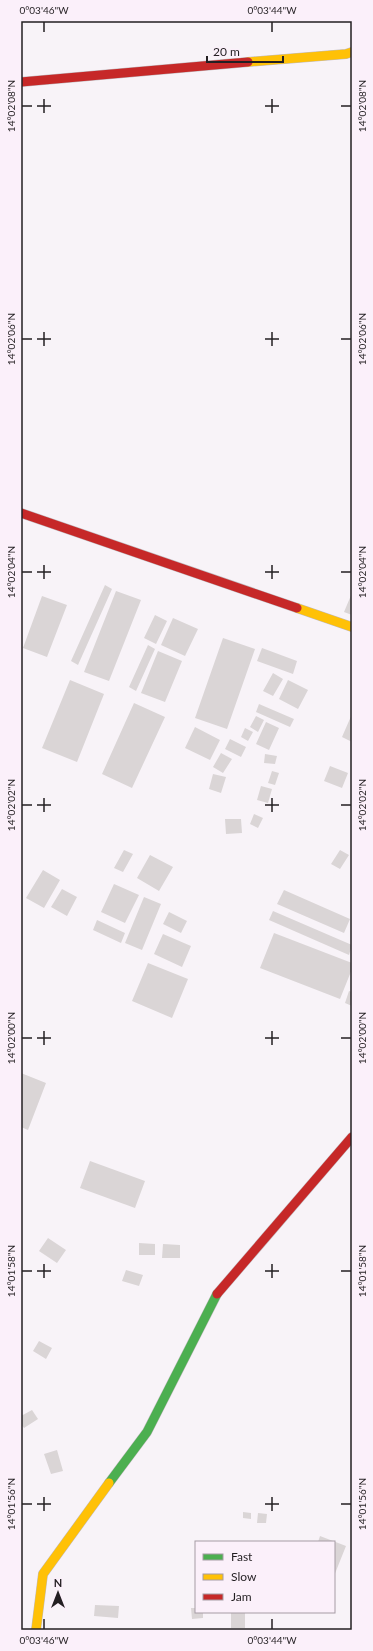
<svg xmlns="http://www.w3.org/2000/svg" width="373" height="1651" viewBox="0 0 373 1651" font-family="Lato,sans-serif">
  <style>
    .building { fill: #dad5d6 }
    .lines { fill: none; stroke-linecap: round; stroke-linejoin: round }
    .fast-casing { stroke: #bfbabe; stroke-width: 10 }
    .slow-casing { stroke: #bfbabe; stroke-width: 10 }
    .jam-casing { stroke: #bfbabe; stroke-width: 10 }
    .fast { stroke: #4caf50; stroke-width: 9 }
    .slow { stroke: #ffc107; stroke-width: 9 }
    .jam { stroke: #c62828; stroke-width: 9 }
    .ticks { fill: none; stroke: #231f22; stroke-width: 1.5 }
    .neatline { fill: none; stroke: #231f22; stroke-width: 1.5 }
    .ticks-label { font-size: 10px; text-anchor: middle; fill: #231f22 }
  </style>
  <rect width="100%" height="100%" fill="#f8f3f8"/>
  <path class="building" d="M105,585L112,589L78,665L71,661Z
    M116,591L141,600L109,681L84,672Z
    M352,593V615L344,612Z
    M42,596L67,605L47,657L23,648Z
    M155,615L167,621L156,644L144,638Z
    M173,618L198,629L185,656L161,645Z
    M223,638L255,649L227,729L195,718Z
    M148,645L155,649L136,691L129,687Z
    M262,648L297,661L293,674L257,661Z
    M158,651L182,661L165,702L141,693Z
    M273,673L283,679L273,696L263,691Z
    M70,680L104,694L77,762L42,748Z
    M288,680L308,690L298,709L279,699Z
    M134,703L165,717L132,788L102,774Z
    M259,704L294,719L290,727L256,712Z
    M352,714V742L342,737Z
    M256,716L264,720L258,732L250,727Z
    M266,722L279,728L269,750L256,744Z
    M195,727L220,740L210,760L185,748Z
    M245,728L253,732L248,741L241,737Z
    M230,739L246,747L241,757L225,749Z
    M221,753L232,759L223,773L213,767Z
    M265,754L277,756L275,764L264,763Z
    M330,766L348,773L342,788L324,781Z
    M272,771L279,773L275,785L268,783Z
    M213,774L226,777L221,793L209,789Z
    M261,786L272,789L268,803L257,800Z
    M254,814L263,818L258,828L250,824Z
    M225,819H241L242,833L226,834Z
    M124,850L133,854L123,872L114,868Z
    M340,850L349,855L340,869L331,864Z
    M150,855L173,867L159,891L137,878Z
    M43,870L60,880L44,908L26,898Z
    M114,884L139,895L125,923L101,912Z
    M62,889L77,897L67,916L51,907Z
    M284,890L350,919L344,933L277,904Z
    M144,897L161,904L142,950L125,943Z
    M273,911L352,945L349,955L269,920Z
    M169,912L187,921L181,933L163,924Z
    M97,920L125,933L121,943L93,930Z
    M274,933L352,963V969L340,999L260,968Z
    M163,934L191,946L182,967L154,954Z
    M148,963L188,979L172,1018L132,1001Z
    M349,991L352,992V1006L345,1003Z
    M21,1073L46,1083L28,1130L21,1127Z
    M90,1161L145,1181L135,1208L80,1188Z
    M48,1238L66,1250L57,1263L39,1251Z
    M139,1243L155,1244V1255H139Z
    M163,1244L180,1245V1258H162Z
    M126,1270L143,1275L139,1286L122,1281Z
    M39,1341L52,1348L46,1359L33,1351Z
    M32,1410L38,1419L24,1428L21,1424V1416Z
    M57,1450L63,1471L51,1474L44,1454Z
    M243,1512L251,1513V1519L243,1518Z
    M258,1513L267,1514L266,1523H257Z
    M320,1536L346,1546L334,1576V1542H318Z
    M95,1605L119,1606L118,1618L94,1616Z
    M191,1608H196V1612H203V1618L192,1619Z
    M231,1612H245V1628H231Z"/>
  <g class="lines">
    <g class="fast-casing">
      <path id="fast" d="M109,1483L147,1432L217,1294"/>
    </g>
    <g class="slow-casing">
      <path id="slow" d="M248,62L346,54L352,52
        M297,608L352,627
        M36,1630L43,1574L109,1483"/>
    </g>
    <g class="jam-casing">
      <path id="jam" d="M21,82L248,62
        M21,513L297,608
        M217,1294L352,1137"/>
    </g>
    <use href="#fast" class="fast"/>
    <use href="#slow" class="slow"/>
    <use href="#jam" class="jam"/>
  </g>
  <path class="ticks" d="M44,22V32M272,22V32M44,99V113M272,99V113M22,106H32M37,106H51M265,106H279M341,106H351M44,332V346M272,332V346M22,339H32M37,339H51M265,339H279M341,339H351M44,565V579M272,565V579M22,572H32M37,572H51M265,572H279M341,572H351M44,798V812M272,798V812M22,805H32M37,805H51M265,805H279M341,805H351M44,1031V1045M272,1031V1045M22,1038H32M37,1038H51M265,1038H279M341,1038H351M44,1264V1278M272,1264V1278M22,1271H32M37,1271H51M265,1271H279M341,1271H351M44,1497V1511M272,1497V1511M22,1504H32M37,1504H51M265,1504H279M341,1504H351M44,1619V1629M272,1619V1629"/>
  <rect width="373" height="1651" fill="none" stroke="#fbf0fa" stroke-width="44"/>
  <rect x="195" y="1541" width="140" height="72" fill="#fbf0fa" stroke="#a59ca4"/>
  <rect x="203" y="1554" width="20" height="6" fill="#4caf50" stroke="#a59ca4"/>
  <text x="231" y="1561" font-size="12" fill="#231f22">Fast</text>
  <rect x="203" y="1574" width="20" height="6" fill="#ffc107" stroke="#a59ca4"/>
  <text x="231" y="1581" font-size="12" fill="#231f22">Slow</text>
  <rect x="203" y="1594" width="20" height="6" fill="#c62828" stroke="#a59ca4"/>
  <text x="231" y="1601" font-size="12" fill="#231f22">Jam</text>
  <g transform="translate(58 1593)" stroke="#fbf0fa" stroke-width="3" paint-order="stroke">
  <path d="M0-3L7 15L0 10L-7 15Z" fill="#231f22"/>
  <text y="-6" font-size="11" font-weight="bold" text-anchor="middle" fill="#231f22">N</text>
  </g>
  <path d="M207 56v6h76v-6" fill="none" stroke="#231f22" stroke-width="2"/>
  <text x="213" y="56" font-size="12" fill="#231f22" stroke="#fbf0fa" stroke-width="3" paint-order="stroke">20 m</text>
  <rect x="22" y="22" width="329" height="1607" class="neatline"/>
  <g class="ticks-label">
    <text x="44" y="14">0°03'46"W</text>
    <text x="272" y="14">0°03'44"W</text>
    <text transform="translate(11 106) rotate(-90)" y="4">14°02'08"N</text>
    <text transform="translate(362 106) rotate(-90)" y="4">14°02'08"N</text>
    <text transform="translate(11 339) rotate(-90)" y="4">14°02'06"N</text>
    <text transform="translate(362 339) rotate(-90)" y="4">14°02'06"N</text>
    <text transform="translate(11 572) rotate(-90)" y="4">14°02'04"N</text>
    <text transform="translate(362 572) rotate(-90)" y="4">14°02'04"N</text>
    <text transform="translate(11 805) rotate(-90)" y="4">14°02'02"N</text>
    <text transform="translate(362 805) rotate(-90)" y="4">14°02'02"N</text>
    <text transform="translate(11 1038) rotate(-90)" y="4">14°02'00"N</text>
    <text transform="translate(362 1038) rotate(-90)" y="4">14°02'00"N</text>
    <text transform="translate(11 1271) rotate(-90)" y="4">14°01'58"N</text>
    <text transform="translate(362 1271) rotate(-90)" y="4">14°01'58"N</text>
    <text transform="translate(11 1504) rotate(-90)" y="4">14°01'56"N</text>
    <text transform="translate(362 1504) rotate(-90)" y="4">14°01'56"N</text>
    <text x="44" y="1644">0°03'46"W</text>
    <text x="272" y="1644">0°03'44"W</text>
  </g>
</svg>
